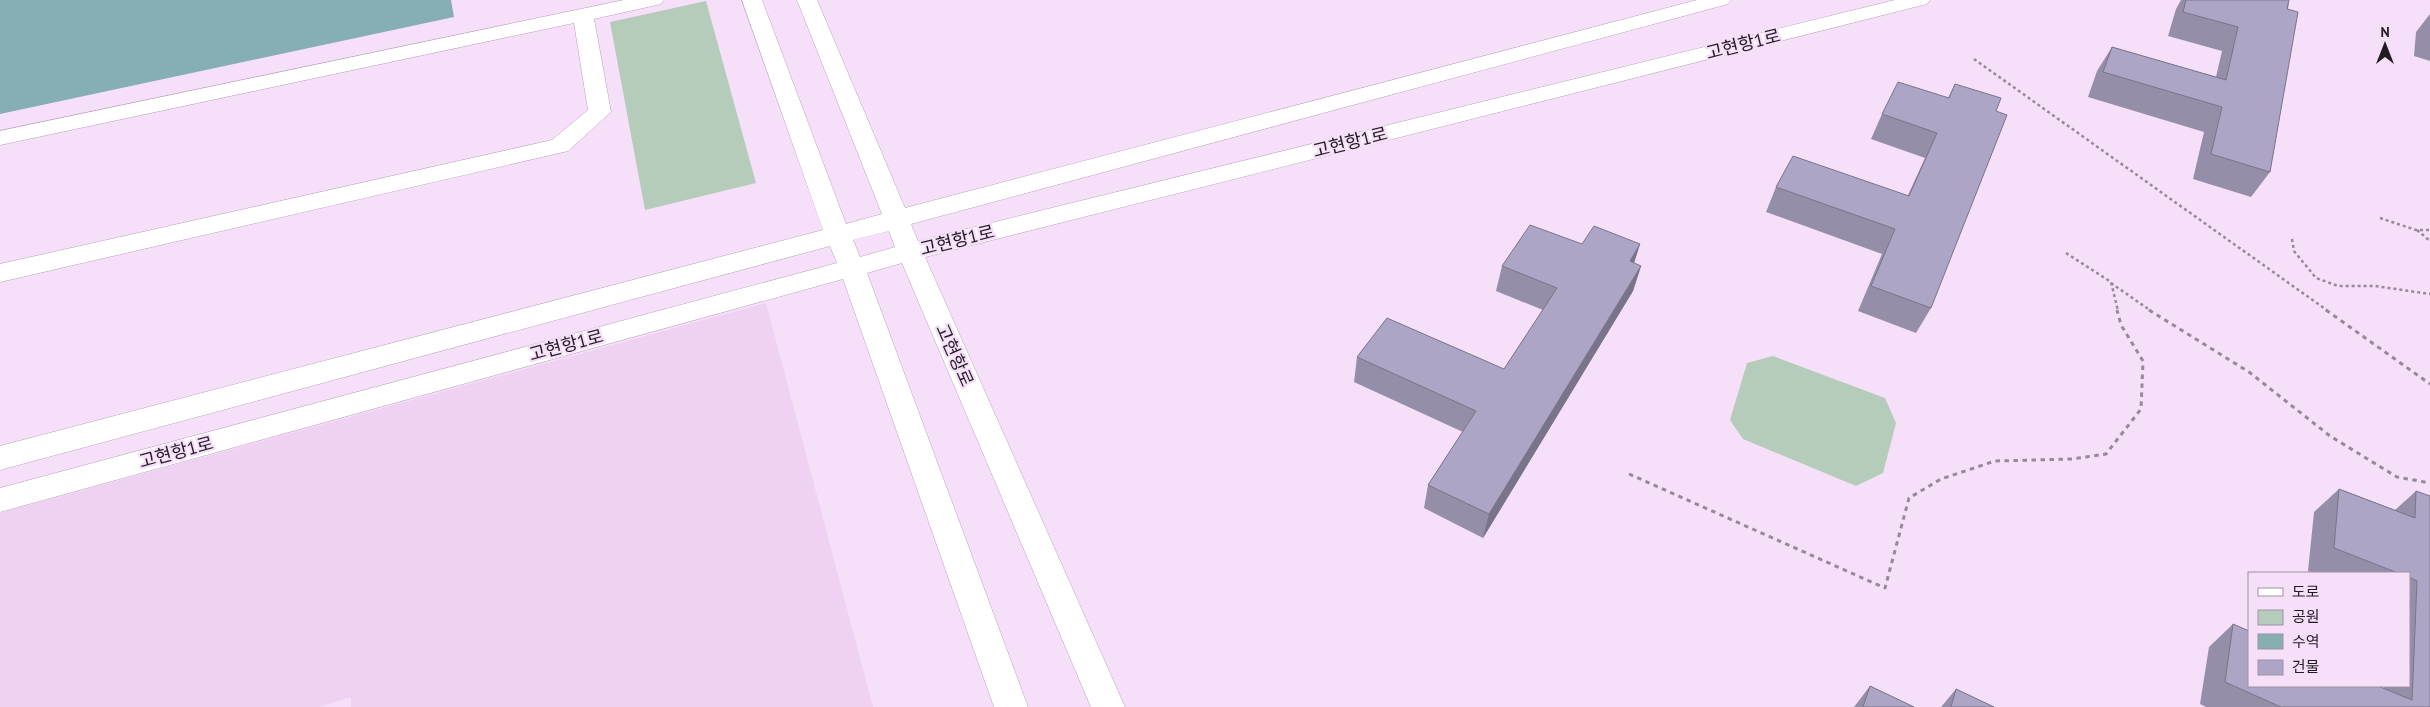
<svg xmlns="http://www.w3.org/2000/svg" width="2430" height="707" viewBox="0 0 2430 707" font-family="'PT Sans','Noto Sans KR',sans-serif">
  <style>
    .built { fill: #efd2f2 }
    .green { fill: #b4ccb9 }
    .water { fill: #85afb3 }
    .lines { fill: none; stroke-linecap: round; stroke-linejoin: round }
    .street-casing { stroke: #b8a2ba; stroke-width: 1 }
    .secondary-casing { stroke: #b8a2ba; stroke-width: 1 }
    .path-far1 { stroke: #98889a; stroke-width: 2.5; stroke-dasharray: 3 3; stroke-linecap: butt }
    .path { stroke: #98889a; stroke-width: 3; stroke-dasharray: 4.5 4.5; stroke-linecap: butt }
    .street { fill: #fff; fill-rule: evenodd }
    .secondary { fill: #fff; fill-rule: evenodd }
    .wall { fill: #958ea9 }
    .shaded-wall { fill: #79748a }
    .building { fill: #ada5c5; stroke: #79748a }
    .labels { text-anchor: middle; dominant-baseline: central; stroke-width: 4.5; stroke-linejoin: round; paint-order: stroke }
    .street-label { font-size: 18px; fill: #231b24; stroke: #f6dff8 }
  </style>
  <rect width="100%" height="100%" fill="#f6dff8"/>
  <path class="built" d="M766,303L873,707H351V697L319,707H0V513Z"/>
  <path class="green" d="M706,1L756,183L645,210L610,22Z
    M1773,356L1885,398L1896,423L1883,473L1856,486L1743,439L1730,420L1747,363Z"/>
  <path class="water" d="M0,0H451L454,17L0,114Z"/>
  <g class="lines">
    <g class="street-casing">
      <path id="street" d="M624,0H664L661,4L594,19L611,112L568,151L0,282V264L552,140L588,110L574,23L0,145V131Z"/>
    </g>
    <g class="secondary-casing">
      <path id="secondary" d="M742,0H762L846,224L882,214L797,0H817L905,208L1697,0H1731L1728,4L911,224L918,241L1895,0H1930L1927,4L925,257L1125,707H1091L902,263L867,273L1028,707H994L843,279L0,512V488L837,263L830,246L0,470V446L823,230ZM889,231L895,247L860,257L853,240Z"/>
    </g>
    <path class="path-far1" d="M1974,59L2328,311
      M2380,218L2416,230H2430
      M2417,230L2430,241
      M2292,239L2294,251L2316,278L2338,286H2375L2430,294
      M2066,253L2111,282L2118,311
      M2111,283L2151,311"/>
    <path class="path" d="M2149,310L2249,372L2330,436L2397,477L2430,483
      M2326,310L2430,384
      M1629,474L1885,588L1909,498L1941,479L1995,461L2072,459L2106,454L2141,409L2143,361L2121,325L2117,310"/>
    <use href="#street" class="street"/>
    <use href="#secondary" class="secondary"/>
  </g>
  <path class="wall" d="M2181,0H2289L2270,172L2251,197L2193,179L2204,132L2088,97L2097,71L2112,47L2216,77L2222,51L2168,36L2176,9Z
    M2430,14V61L2414,56L2416,32Z
    M1955,84L1996,111L1931,308L1916,333L1858,311L1882,254L1766,212L1776,187L1908,195L1925,158L1871,139L1882,114L1948,98Z
    M1640,244L1634,263L1641,266L1633,291L1483,538L1424,508L1428,485L1463,432L1354,382L1357,357L1504,369L1543,310L1496,291L1502,266Z
    M2339,489L2395,510L2416,491L2430,707H2206L2200,704L2209,647L2233,624L2384,688V686H2409V573H2313L2308,571L2314,512Z
    M1870,686L1914,707H1854Z
    M1956,689L1994,707H1941Z"/>
  <path class="shaded-wall" d="M1640,244L1632,269L1630,261Z
    M1641,266L1633,291L1483,538L1489,514Z"/>
  <path class="building" d="M2186,0H2289L2287,9L2298,12L2270,172L2211,154L2222,107L2103,72L2112,47L2226,80L2238,27L2183,12Z
    M1898,82L1949,98L1955,84L2001,98L1996,111L2007,115L1931,308L1871,286L1895,229L1776,187L1793,156L1909,196L1937,133L1882,114Z
    M1530,225L1582,244L1594,226L1640,244L1630,261L1641,266L1489,514L1428,485L1476,411L1357,357L1387,318L1504,369L1557,288L1502,266Z
    M2339,489L2415,518L2416,491L2430,496V707H2281L2225,682L2233,624L2249,631V686H2378L2412,700L2417,581L2409,577V573H2398L2334,548Z
    M1870,686L1914,707H1863Z
    M1956,689L1994,707H1951Z"/>
  <g class="labels">
    <g class="street-label">
      <text transform="translate(1743 44) rotate(-14)">고현항1로</text>
      <text transform="translate(1350 142) rotate(-14)">고현항1로</text>
      <text transform="translate(957 240) rotate(-14)">고현항1로</text>
      <text transform="translate(566 345) rotate(-15)">고현항1로</text>
      <text transform="translate(955 355) rotate(66)">고현항로</text>
      <text transform="translate(176 452) rotate(-15)">고현항1로</text>
    </g>
  </g>
  <rect x="2248" y="572" width="162" height="115" fill="#f6dff8" stroke="#a291a3"/>
  <rect x="2258" y="588" width="25" height="8" fill="#ffffff" stroke="#a291a3"/>
  <text x="2292" y="597" font-size="15" fill="#231b24">도로</text>
  <rect x="2258" y="610" width="25" height="15" fill="#b4ccb9" stroke="#a291a3"/>
  <text x="2292" y="622" font-size="15" fill="#231b24">공원</text>
  <rect x="2258" y="634" width="25" height="15" fill="#85afb3" stroke="#a291a3"/>
  <text x="2292" y="647" font-size="15" fill="#231b24">수역</text>
  <rect x="2258" y="660" width="25" height="15" fill="#ada5c5" stroke="#a291a3"/>
  <text x="2292" y="672" font-size="15" fill="#231b24">건물</text>
  <g transform="translate(2385 45)" stroke="#f6dff8" stroke-width="4" paint-order="stroke">
  <path d="M0-4L9 19L0 12L-9 19Z" fill="#231b24"/>
  <text y="-8" font-size="14" font-weight="bold" text-anchor="middle" fill="#231b24">N</text>
  </g>
</svg>
